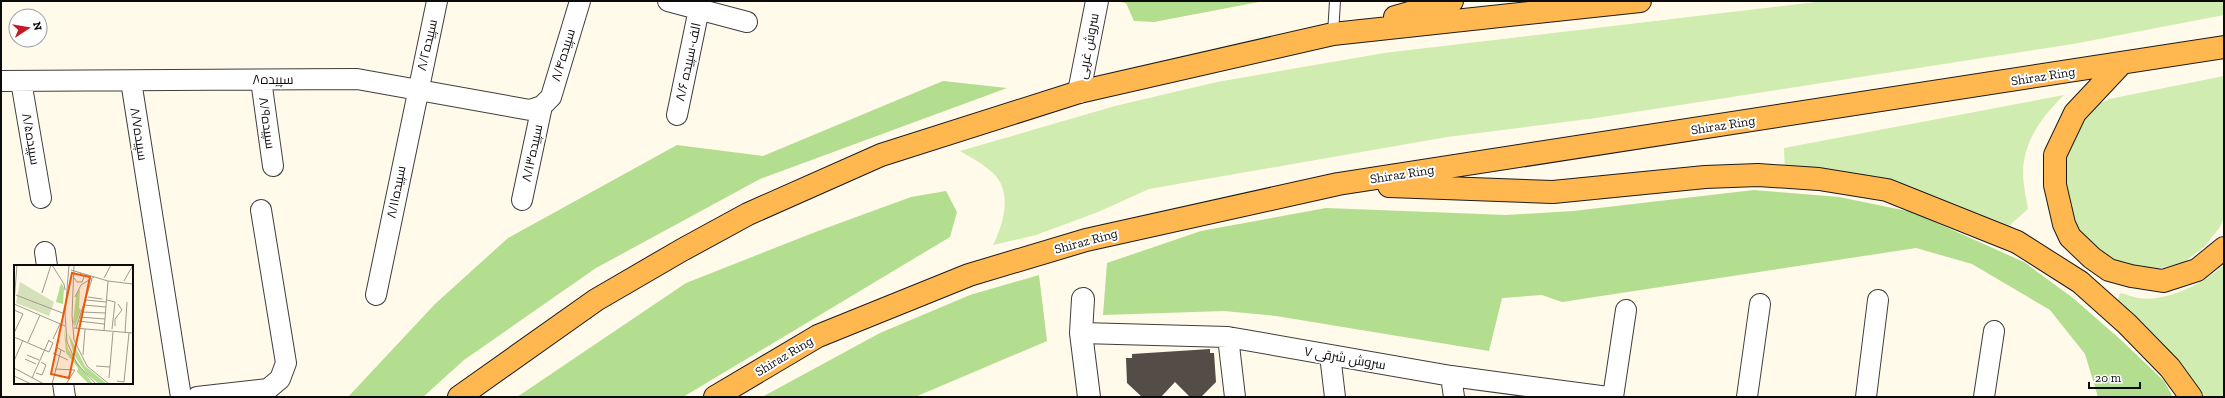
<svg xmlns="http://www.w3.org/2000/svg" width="2225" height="398" viewBox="0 0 2225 398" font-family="'Zilla Slab',Cairo,serif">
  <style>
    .green { fill: #d0ecb0 }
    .forest { fill: #b3dd8f }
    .building { fill: #544c47 }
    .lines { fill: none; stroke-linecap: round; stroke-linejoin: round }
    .service-casing { stroke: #3e3e3e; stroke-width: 12 }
    .minor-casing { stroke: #3e3e3e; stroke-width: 22 }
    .tertiary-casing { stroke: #3e3e3e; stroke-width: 24 }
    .trunk-casing { stroke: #1c1c1c; stroke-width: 24 }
    .service { stroke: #fff; stroke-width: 10 }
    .minor { stroke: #fff; stroke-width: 20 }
    .tertiary { stroke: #fff; stroke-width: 22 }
    .trunk { stroke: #ffb750; stroke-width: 22 }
    .labels { text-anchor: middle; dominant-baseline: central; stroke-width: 4; stroke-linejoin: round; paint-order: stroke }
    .street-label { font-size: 13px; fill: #0b0b0b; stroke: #fff }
    .inset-road { fill: none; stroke: #9d9a90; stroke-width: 1 }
    .view { fill: #e8590c; fill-opacity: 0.15; stroke: #e8590c; stroke-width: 2 }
    .inset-edge { fill: none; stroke: #0b0b0b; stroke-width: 2 }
  </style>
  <rect width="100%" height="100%" fill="#fffae9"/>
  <path class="green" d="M1825,1H2224V15L2073,44L1596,118L1447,137L1149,189L1098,212L1036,235L993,245C1003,225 1013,193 994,174C985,165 972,158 960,151L1115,106L1217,82L1384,53Z
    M2224,76V217L2220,227L2204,247L2184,262L2157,269L2131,268L2102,259L2067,218L2059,163L2083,111L2109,99Z
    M2064,95C2042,117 2024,140 2023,172C2023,184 2026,197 2028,209L2002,232L1785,171L1784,148Z
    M2224,264V397H2203L2172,362L2115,307L2120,293C2126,294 2132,297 2138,298C2164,303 2207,283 2224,264Z"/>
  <path class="forest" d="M1115,1H1264L1154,22L1134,21L1126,3Z
    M943,81L1007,88L760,179L596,268L464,360L423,397H348L435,304L508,238L677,145L763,156Z
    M1754,190L1839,197L1912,212L2024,262L2073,298L2121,340L2164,381L2173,397H2098L2085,354L2050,310L1972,264L1916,248L1562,302L1542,295L1502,298L1489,351L1276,316L1224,311L1103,315L1107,263L1201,231L1326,208L1506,215L1573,211Z
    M946,191L957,212L950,237L683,397H517L686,283L818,231L911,197Z
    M1039,275L1047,341L915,397H762L880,333L970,295Z"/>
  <path class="building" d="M1210,349V353H1214L1216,382L1201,397H1190L1175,382L1161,397H1142L1127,383L1126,358H1132V354Z"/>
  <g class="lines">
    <g class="service-casing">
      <path id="service" d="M1333,34L1335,1"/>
    </g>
    <g class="minor-casing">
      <path id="minor" d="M668,1L747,22
        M261,80L273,166
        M1,81L357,79L530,110L542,106
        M21,81L41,198
        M131,81L181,397
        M677,115L699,9
        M522,200L542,106L551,97L580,1
        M45,252L47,266
        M376,295L437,1
        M1081,333L1228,337L1451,376L1608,397
        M1228,337L1235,397
        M1330,355L1335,397
        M1451,376L1454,397
        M63,383L65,397
        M197,397L268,389L280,379L286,363L261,210
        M1613,397L1626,310
        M1747,397L1760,304
        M1866,397L1878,300
        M1984,397L1994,331"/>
    </g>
    <g class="tertiary-casing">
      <path id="tertiary" d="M1079,92L1097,1
        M1083,299L1081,333L1089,397"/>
    </g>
    <g class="trunk-casing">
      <path id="trunk" d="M1395,17L1452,1
        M2122,63L2075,113L2055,155V185L2064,224L2070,237L2092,258L2109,270L2131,276L2163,281L2197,270L2224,248
        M1389,186L1553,192L1705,177L1758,175L1819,179L1887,190L2017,242L2080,282L2127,324L2170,368L2191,397
        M459,397L596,300L682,250L748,214L881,155L1079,92L1333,34L1640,1
        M715,397L818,336L969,275L1086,240L1338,184L2224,47"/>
    </g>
    <use href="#service" class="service"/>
    <use href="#minor" class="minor"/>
    <use href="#tertiary" class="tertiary"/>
    <use href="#trunk" class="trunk"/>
  </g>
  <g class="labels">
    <g class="street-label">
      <text transform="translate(427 45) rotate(-77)">سپیده۸/۲</text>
      <text transform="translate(1088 46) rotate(-79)">سروش غربی</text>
      <text transform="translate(563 55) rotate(-73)">سپیده۸/۴</text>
      <text transform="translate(688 62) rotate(-78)">۸/۶ الف-سپیده</text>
      <text transform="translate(2043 76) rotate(-9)">Shiraz Ring</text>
      <text x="273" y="79">سپیده۸</text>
      <text transform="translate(267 123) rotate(82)">سپیده۸/۹</text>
      <text transform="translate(1723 125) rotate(-9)">Shiraz Ring</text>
      <text transform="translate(139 134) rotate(81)">سپیده۸/۷</text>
      <text transform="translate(31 139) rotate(80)">سپیده۸/۵</text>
      <text transform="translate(532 153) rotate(-78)">سپیده۸/۱۳</text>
      <text transform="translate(1402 174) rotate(-9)">Shiraz Ring</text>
      <text transform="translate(396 192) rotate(-79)">سپیده۸/۱۱</text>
      <text transform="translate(1086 241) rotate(-15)">Shiraz Ring</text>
      <text transform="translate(784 356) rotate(-31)">Shiraz Ring</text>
      <text transform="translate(1345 358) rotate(10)">سروش شرقی ۷</text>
    </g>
  </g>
  <g transform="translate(14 265)">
    <rect width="119" height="119" fill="#fffae9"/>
    <path d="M47,18L50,23L49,39L42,37ZM73,18L66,24L65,43L67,45L61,62L59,57L62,31L63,27ZM50,64L54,84L79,119H75L63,107L64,103L52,88ZM54,68L71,101L93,119H85L73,109L60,90Z" fill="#b3dd8f"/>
    <path d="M6,17L40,37L35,51L2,38Z" fill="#d5e1ba"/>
    <path class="inset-road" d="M38,0L50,19L51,25M55,0L51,49L53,77L63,99L82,119M60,0L58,50L60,75L73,101L95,119M57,5L94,16L119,19M60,13L63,17H68L70,12L66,8M90,13L97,0M110,16L119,0M28,28L37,0M2,30L51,49M61,32L67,20L80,12M74,32L88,34M72,35L92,37M93,35L101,37L98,64M0,38L3,0M0,39L51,61M70,40L92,42M0,45L9,49L0,68M68,47L91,48M65,52L91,54M64,56L90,59M101,61V54L108,45L104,39M60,63L119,68M62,63L78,14M90,66L94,16M111,68L113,37M0,72L35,87L39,78L34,75M39,74L46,59M45,75L42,82L51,87M14,77L26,50M39,88L54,95M13,90L25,95M69,90L71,64M11,94L22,99M0,96L9,75M82,101L96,102M0,103L30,119M41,104L61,105M22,108L28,110L32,100L27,97M0,111L17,119M18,113L35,75M95,113L99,67M103,116L110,117L115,68M38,119L47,85M52,119L61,105"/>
    <path class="view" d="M58,8L76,12L55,113L37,109Z"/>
    <rect width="119" height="119" class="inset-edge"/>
  </g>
  <rect width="2225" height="398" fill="none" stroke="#0b0b0b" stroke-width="4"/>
  <g transform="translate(28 28) rotate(78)"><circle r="19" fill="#ffffff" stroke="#9d9d9d"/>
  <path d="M0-3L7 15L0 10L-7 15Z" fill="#c31a25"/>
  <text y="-6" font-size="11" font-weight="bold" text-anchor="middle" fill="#0b0b0b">N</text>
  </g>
  <path d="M2089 382v6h51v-6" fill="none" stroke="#0b0b0b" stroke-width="2"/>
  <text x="2095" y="382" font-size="12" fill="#0b0b0b" stroke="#ffffff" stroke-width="3" paint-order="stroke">20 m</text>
</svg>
